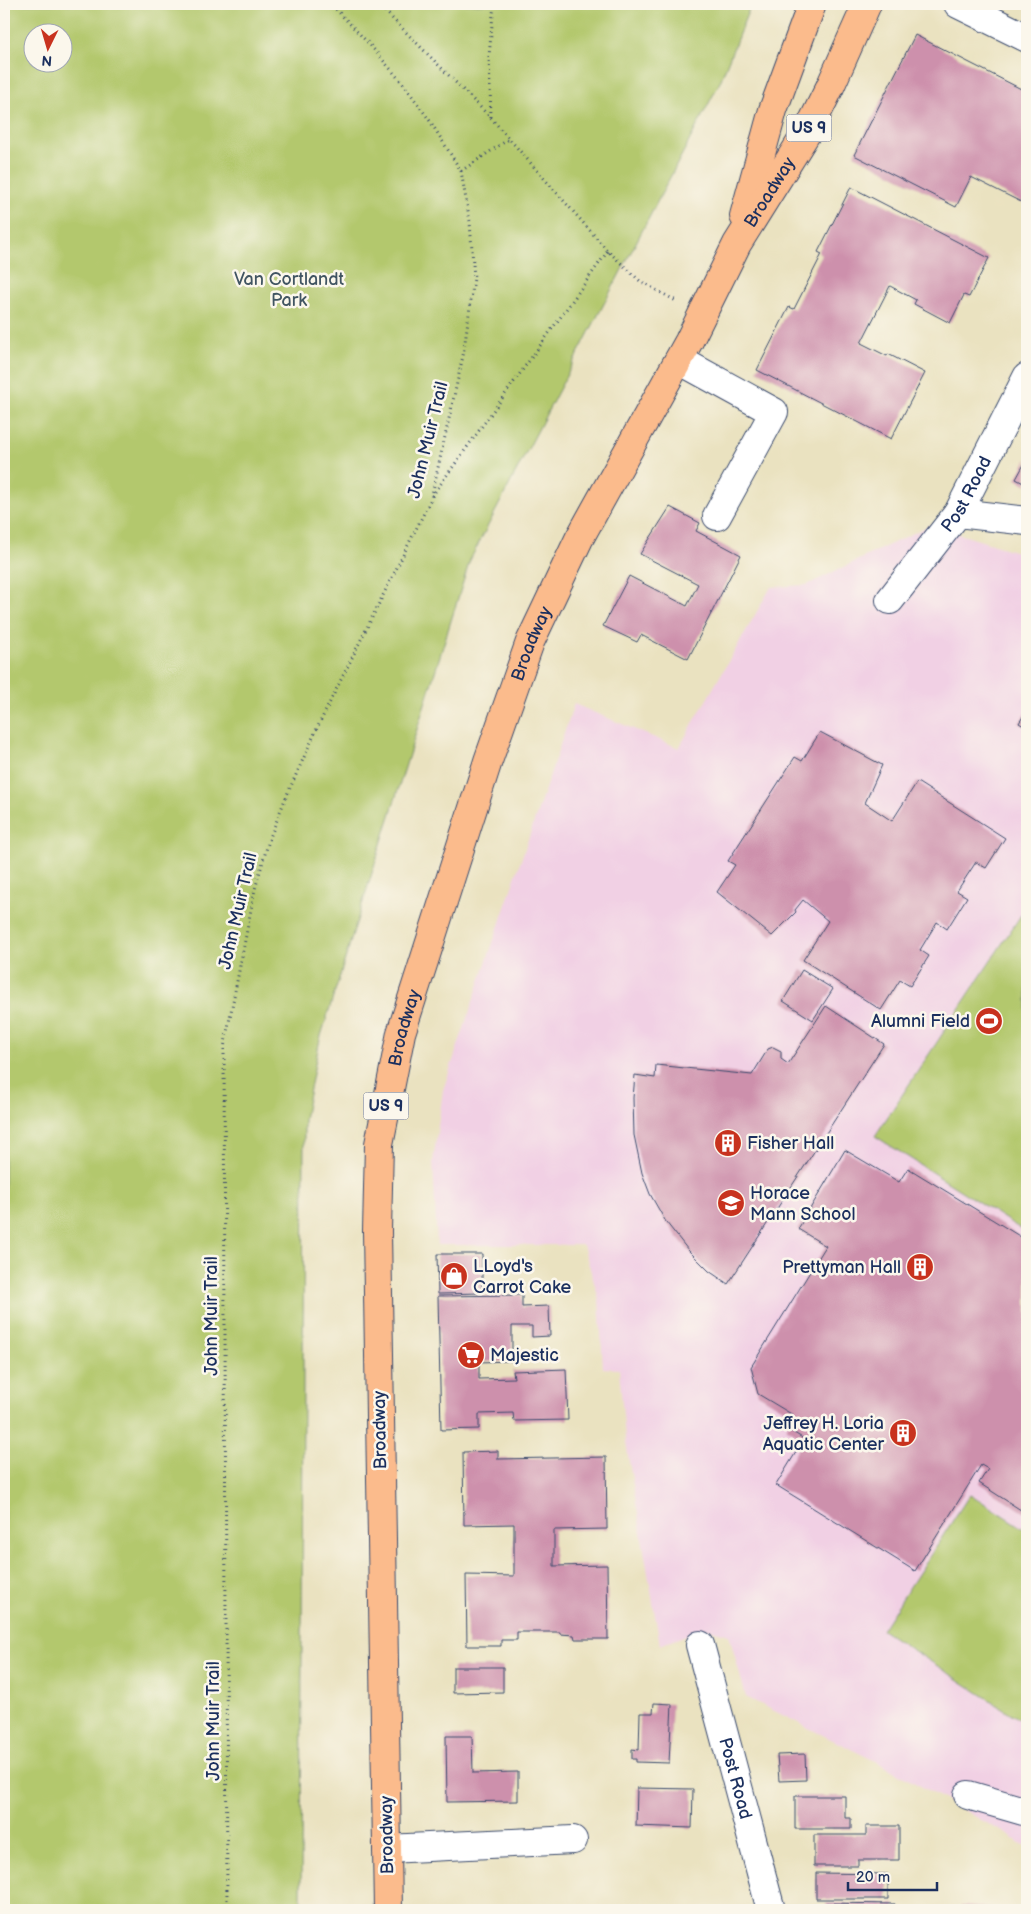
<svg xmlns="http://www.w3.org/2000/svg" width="1031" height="1914" viewBox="0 0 1031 1914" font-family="'Balsamiq Sans',sans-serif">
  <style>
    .built { fill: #f1d0e4 }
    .green { fill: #b3c86d; stroke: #677c66; fill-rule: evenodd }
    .building { fill: #cd90ac }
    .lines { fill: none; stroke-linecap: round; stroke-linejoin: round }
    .minor-casing { stroke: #3a4a6d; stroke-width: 30 }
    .major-casing { stroke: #3a4a6d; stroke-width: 30 }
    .path { stroke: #3a4a6d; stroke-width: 3; stroke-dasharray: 1 4; stroke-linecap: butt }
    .minor { stroke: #fff; stroke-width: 28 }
    .major { stroke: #fbbb8c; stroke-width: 28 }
    .labels { text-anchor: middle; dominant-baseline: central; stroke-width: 5; stroke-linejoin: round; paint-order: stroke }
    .shield { fill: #fbf7ec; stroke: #5e6b89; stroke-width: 1 }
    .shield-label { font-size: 16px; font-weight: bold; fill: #1b2f5e }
    .street-label { font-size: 18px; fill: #1b2f5e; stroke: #fbf7ec }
    .park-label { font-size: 18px; fill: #415562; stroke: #fbf7ec }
    .poi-label { font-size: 18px; fill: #1b2f5e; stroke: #fbf7ec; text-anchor: start }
  </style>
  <rect width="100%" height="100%" fill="#fbf7ec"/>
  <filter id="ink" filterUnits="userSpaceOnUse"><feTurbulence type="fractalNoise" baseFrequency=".02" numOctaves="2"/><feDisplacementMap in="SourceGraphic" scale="10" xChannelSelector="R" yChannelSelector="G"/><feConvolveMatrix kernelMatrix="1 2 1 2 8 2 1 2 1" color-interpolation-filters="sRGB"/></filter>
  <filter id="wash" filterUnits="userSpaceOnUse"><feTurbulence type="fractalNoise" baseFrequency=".0096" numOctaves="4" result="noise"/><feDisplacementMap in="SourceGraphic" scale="20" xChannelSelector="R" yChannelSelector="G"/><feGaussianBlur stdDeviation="1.12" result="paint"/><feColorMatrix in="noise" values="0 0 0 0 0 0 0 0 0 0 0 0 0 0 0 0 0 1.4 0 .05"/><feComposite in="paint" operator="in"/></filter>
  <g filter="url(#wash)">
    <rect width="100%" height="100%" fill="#eae2c0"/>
    <path class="built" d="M930,525L1027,555V1848L1010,1836L879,1763L746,1697L729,1635L705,1628L660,1645L625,1437L619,1369L603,1368L599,1299L583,1245H437L433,1162L443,1090L574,704L679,748L771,587L807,585Z"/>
    <path class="green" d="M4,4H751L720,82L470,560L320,1039L304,1119L301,1910H4ZM62,32V62H32V32Z
      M1027,906V1233L875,1136Z
      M970,1494L1027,1531V1724L882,1630Z"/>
    <g id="blocks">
      <path class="building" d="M915,35L1027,92V205L971,177L956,207L854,155Z
        M851,187L989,258L969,297L964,295L950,323L914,304L916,300L890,286L861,343L887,356L888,354L925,373L891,439L757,370L789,307L794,309L822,254L818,252Z
        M1027,459V485L1016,479Z
        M670,507L700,523L696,531L741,555L688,659L641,635L637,642L603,626L629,576L687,606L698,584L640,554Z
        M1027,710V728L1019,723Z
        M820,732L882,765L865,803L892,821L917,782L1005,838L986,868L976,862L957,891L967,897L947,929L937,922L920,950L929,956L910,986L900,980L881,1010L803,960L828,921L803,900L795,910L796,912L772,936L717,892L735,865L728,861L795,757L802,761Z
        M802,970L833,989L813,1020L783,1001Z
        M826,1006L884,1044L728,1284L709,1271L688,1250L666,1222L650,1194L642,1173L634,1135L633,1098L635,1075L655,1078L656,1065L752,1075L768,1049L773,1047L781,1051V1059L788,1064Z
        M845,1150L899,1182L908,1168L1021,1237L1024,1233L1027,1235V1514L979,1483L988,1469L981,1465L915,1571L776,1485L804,1439L786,1428L793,1415L758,1394L751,1367L826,1246L798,1229Z
        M437,1254H482V1293L438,1294Z
        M522,1295V1307L549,1306L550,1336L532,1337V1326H512V1361L479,1362V1379L514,1378L513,1371L566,1369L568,1420L514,1421L513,1413L479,1414V1429L441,1430L438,1296Z
        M498,1451V1459L606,1457L607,1529L554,1530V1566L607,1565L608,1639H575L574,1635L560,1634V1632H517V1640H501V1646H467L466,1575L514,1576V1524L464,1525L463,1452Z
        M453,1667H503V1692L453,1693Z
        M654,1703L672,1704L669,1763L636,1762V1759H632V1749L639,1750L640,1713H653Z
        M446,1736H472L473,1773L518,1772V1801L447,1802Z
        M805,1754L806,1780L779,1781L777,1755Z
        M637,1788L693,1789L692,1828L636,1826Z
        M795,1796H845V1818H851V1829H795Z
        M866,1826H899V1860H858V1866H814V1835H866Z
        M816,1873L888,1874V1899H816Z
        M826,1903L895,1904V1910H826Z
        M961,1906L998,1909V1910H961Z"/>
    </g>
  </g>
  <g filter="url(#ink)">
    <use href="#blocks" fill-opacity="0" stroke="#3a4a6d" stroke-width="1"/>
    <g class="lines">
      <g class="minor-casing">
        <g id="minor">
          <path d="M958,4L1027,38"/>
          <path d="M679,360L774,412L717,516"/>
          <path d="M958,513L1027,521"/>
          <path id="s1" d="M890,600L958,513L1027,377"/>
          <path id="s2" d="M700,1645L771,1910"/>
          <path d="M968,1795L1027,1812"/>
          <path d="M387,1849L573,1840"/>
        </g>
      </g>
      <g class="major-casing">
        <g id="major">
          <path d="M744,216L773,110L812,4"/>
          <path id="s3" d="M388,1910L377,1231L379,1144L401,1033L488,761L530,642L579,539L689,341L737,244L809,129L830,87L867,4"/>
        </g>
      </g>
      <path class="path" d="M378,4L491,118L608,251L640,281L678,302
        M491,117L489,56L494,4
        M461,171L509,139
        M432,496L608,251
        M227,1910L224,1048L255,889L269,840L286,797L319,724L431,499L463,356L474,278L470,222L461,171L430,121L405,86L370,45L331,4"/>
      <use href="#minor" class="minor"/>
      <use href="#major" class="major"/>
    </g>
  </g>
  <defs>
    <g id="stadium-disc" transform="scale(1.4375)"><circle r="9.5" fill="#c8321e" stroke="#fbf7ec"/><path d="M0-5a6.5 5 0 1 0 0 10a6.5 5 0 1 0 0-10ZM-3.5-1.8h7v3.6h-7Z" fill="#fff"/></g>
    <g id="building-disc" transform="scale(1.4375)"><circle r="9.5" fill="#c8321e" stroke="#fbf7ec"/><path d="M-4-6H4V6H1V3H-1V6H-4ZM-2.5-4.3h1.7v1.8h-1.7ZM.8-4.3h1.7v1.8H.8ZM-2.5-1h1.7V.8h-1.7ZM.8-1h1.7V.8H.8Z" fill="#fff"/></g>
    <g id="school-disc" transform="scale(1.4375)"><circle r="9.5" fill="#c8321e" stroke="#fbf7ec"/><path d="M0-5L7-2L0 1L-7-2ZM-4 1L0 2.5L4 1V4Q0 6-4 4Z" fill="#fff"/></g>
    <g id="shop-disc" transform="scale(1.4375)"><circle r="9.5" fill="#c8321e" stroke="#fbf7ec"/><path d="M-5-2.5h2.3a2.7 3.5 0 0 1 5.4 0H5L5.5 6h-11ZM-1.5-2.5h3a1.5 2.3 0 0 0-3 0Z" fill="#fff"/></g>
    <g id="supermarket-disc" transform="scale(1.4375)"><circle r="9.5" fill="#c8321e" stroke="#fbf7ec"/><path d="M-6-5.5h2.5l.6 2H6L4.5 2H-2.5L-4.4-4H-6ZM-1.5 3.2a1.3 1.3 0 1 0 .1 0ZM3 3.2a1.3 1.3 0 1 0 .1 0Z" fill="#fff"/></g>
  </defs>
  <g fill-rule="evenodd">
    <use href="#stadium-disc" x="989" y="1021"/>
    <use href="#building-disc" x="728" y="1143"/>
    <use href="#school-disc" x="731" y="1203"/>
    <use href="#building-disc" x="920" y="1267"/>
    <use href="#shop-disc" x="454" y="1276"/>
    <use href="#supermarket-disc" x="471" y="1355"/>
    <use href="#building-disc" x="903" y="1433"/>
  </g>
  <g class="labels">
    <g class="shield">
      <rect x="786.5" y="114.5" width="45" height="27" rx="4"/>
      <rect x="363.5" y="1092.5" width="45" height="27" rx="4"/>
    </g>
    <g class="shield-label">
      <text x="809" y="128">US 9</text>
      <text x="386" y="1106">US 9</text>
    </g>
    <g class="street-label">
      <text stroke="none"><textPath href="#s3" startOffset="1801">Broadway</textPath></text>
      <text transform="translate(428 440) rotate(-76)">John Muir Trail</text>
      <text stroke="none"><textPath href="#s1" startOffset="131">Post Road</textPath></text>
      <text stroke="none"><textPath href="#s3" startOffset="1290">Broadway</textPath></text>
      <text transform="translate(238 911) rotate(-77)">John Muir Trail</text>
      <text stroke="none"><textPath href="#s3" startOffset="885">Broadway</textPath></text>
      <text transform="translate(211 1316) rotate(-90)">John Muir Trail</text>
      <text transform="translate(380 1430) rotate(-91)">Broadway</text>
      <text transform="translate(213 1721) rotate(-90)">John Muir Trail</text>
      <text stroke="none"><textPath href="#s2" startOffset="138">Post Road</textPath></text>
      <text transform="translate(387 1835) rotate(-91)">Broadway</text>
    </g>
    <g class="park-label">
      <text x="289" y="279">Van Cortlandt<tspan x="289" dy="21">Park</tspan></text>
    </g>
    <g class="poi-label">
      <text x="970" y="1021" text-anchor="end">Alumni Field</text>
      <text x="747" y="1143">Fisher Hall</text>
      <text x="750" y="1193">Horace<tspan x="750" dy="21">Mann School</tspan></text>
      <text x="473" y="1266">LLoyd's<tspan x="473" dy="21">Carrot Cake</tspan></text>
      <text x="901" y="1267" text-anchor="end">Prettyman Hall</text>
      <text x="490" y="1355">Majestic</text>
      <text x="884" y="1423" text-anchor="end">Jeffrey H. Loria<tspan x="884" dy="21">Aquatic Center</tspan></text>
    </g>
  </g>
  <rect width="1031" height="1914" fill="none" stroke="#fbf7ec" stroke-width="20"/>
  <g transform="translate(48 48) rotate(185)"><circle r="24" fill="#fbf7ec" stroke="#a1a7b3"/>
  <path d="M0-4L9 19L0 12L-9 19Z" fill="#c8321e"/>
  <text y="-8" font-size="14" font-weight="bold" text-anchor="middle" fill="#1b2f5e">N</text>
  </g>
  <path d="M848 1882v8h89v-8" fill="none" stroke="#1b2f5e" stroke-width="2.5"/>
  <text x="856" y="1882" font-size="15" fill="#1b2f5e" stroke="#fbf7ec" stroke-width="4" paint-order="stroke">20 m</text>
</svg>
